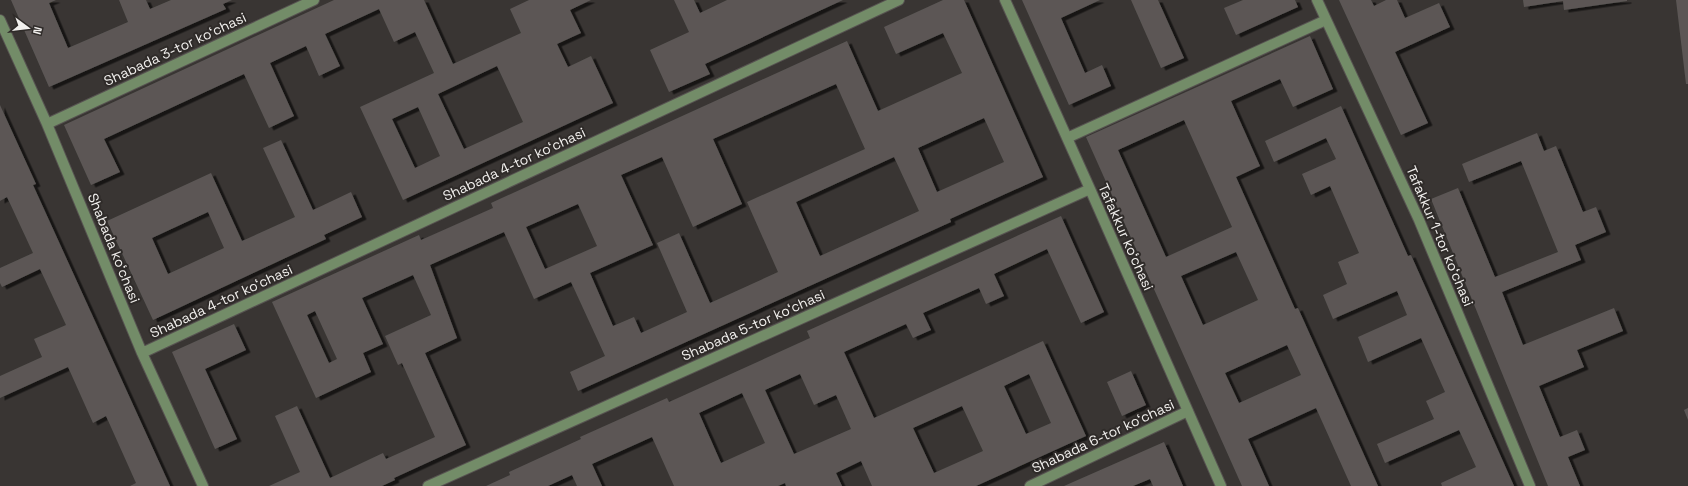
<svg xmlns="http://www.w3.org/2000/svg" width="1688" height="486" viewBox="0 0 1688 486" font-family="'Space Grotesk',sans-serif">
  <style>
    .building { fill: #5b5755; fill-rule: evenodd; filter: url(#shadow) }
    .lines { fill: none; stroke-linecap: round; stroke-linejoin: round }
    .minor-casing { stroke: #575351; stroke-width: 12 }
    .minor { stroke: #738c68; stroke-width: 10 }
    .labels { text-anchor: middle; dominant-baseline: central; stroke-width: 4; stroke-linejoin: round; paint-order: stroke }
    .street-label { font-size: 14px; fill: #f2f0ee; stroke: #2f2b29 }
  </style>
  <defs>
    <filter id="shadow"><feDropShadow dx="4.5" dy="2.5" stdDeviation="0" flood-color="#0009"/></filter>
  </defs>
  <rect width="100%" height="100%" fill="#393533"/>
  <path class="building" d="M11,0H56L49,3L68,48L128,22L119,0H146L150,9L171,0H232L223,4L226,9L49,87Z
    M334,0H424L453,64L521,33L510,9L529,0H591L570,10L581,33L557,44L568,67L591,56L613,103L403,200L360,107L434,73L415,32L394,42L379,9L325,34L340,66L319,76L306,46L270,63L294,116L269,128L244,74L104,139L120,172L91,185L64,125ZM497,66L523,122L464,149L438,94ZM418,107L440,156L415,168L392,119Z
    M674,0H694L700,13L727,0H843L705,64L710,74L669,92L650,50L689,32Z
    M943,0H964L1043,177L950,219L951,222L578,391L570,372L605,356L571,282L534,299L504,232L430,265L457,338L425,353L466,445L394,478L395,480L382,486H269L300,472L275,416L297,406L330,478L383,453L386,459L435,437L402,363L398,365L385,336L431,315L413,275L362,298L383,344L363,353L371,372L316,398L272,302L419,235L421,240L493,208L491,203L847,41L878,111L962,73L943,33L896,54L884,27ZM836,84L865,149L747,202L778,272L710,303L679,233L657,243L687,312L641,333L634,317L613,326L590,273L653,245L621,175L662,157L693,227L742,204L713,139ZM984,118L1004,162L937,192L918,148ZM894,157L919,211L820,256L796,202ZM578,204L597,246L545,269L526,227ZM315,311L337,359L329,363L307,315Z
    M1022,0H1100L1061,18L1085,73L1102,65L1111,86L1069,105Z
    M1131,0H1158L1184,58L1161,68Z
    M1243,0H1295L1298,7L1236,35L1224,8Z
    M1339,0H1371L1374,6L1386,0H1397L1405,18L1439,3L1450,27L1395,52L1428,123L1401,135Z
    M1523,0H1627V1L1564,10L1563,1L1524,7Z
    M1676,0H1688V84H1686Z
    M1310,36L1333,89L1293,107L1280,79L1231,101L1260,166L1236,177L1295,309L1298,308L1378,486H1351L1316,408L1248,439L1269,486H1242L1086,137ZM1184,120L1232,227L1166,257L1118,150ZM1236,252L1258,300L1203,325L1181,276ZM1287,345L1301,375L1239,403L1225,373Z
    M0,105L36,184L33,185L170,486H130L136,483L106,416L93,423L68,367L0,398V376L42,357L34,339L66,325L40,269L2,287L0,283V268L33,253L7,197L0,201Z
    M1341,106L1408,256L1411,255L1514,486H1442L1441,483L1476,467L1459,430L1385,463L1377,444L1434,419L1426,401L1445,392L1421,338L1368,362L1358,337L1407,315L1397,291L1333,319L1323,295L1347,284L1338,262L1359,253L1330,186L1311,195L1302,174L1336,159L1326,138L1274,162L1265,141Z
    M1537,133L1544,151L1556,146L1583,212L1596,207L1606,232L1575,245L1581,260L1502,292L1523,345L1614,308L1623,331L1577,350L1584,367L1539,386L1560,437L1577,430L1585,450L1568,457L1580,486H1548L1431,199L1458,188L1495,277L1558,252L1521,161L1469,182L1462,164Z
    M281,140L313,210L351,192L362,217L324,235L326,239L153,320L107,221L211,173L242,241L295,217L263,148ZM208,212L224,248L168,274L152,238Z
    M1061,216L1104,312L1081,323L1047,249L994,274L1004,296L986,304L979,288L923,313L931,330L913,338L906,324L844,352L874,418L1043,341L1086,436L976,486H872L861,461L836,473L842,486H786L785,483L778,486H674L652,437L592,464L602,486H577L572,475L548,486H486L510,475L509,472L581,439L580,437L667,398L669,402L810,338L807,331ZM800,374L814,405L836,395L851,429L794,454L765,390ZM1029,374L1051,423L1026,434L1004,386ZM742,393L765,443L721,463L699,413ZM962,406L983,451L934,473L913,428Z
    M234,324L246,350L205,369L237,439L215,449L172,352Z
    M1131,371L1146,405L1122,416L1107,382Z
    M1688,408V420L1684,410Z
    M1164,442L1183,486H1153L1150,479L1133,486H1064Z"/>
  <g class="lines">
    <g class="minor-casing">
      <path id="minor" d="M1005,0L1090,189L1221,486
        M1317,0L1419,220L1530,486
        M0,20L47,124L142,353L203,486
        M47,124L314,0
        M1067,138L1326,20
        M142,353L899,0
        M428,486L1090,189
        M1030,486L1188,411"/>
    </g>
    <use href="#minor" class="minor"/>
  </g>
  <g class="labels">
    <g class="street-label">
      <text transform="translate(175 49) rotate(-25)">Shabada 3-tor koʻchasi</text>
      <text transform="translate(514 164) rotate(-25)">Shabada 4-tor koʻchasi</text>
      <text transform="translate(1440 236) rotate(67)">Tafakkur 1-tor koʻchasi</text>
      <text transform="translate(1126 237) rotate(66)">Tafakkur koʻchasi</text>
      <text transform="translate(114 248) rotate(68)">Shabada koʻchasi</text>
      <text transform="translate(221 301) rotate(-25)">Shabada 4-tor koʻchasi</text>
      <text transform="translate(753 325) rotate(-24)">Shabada 5-tor koʻchasi</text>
      <text transform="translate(1103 436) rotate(-25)">Shabada 6-tor koʻchasi</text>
    </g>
  </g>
  <g transform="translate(28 28) rotate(105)" stroke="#2f2b29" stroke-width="3" paint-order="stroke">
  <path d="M0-3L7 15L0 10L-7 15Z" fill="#f2f0ee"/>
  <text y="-6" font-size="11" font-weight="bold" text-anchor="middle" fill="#f2f0ee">N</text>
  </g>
</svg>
